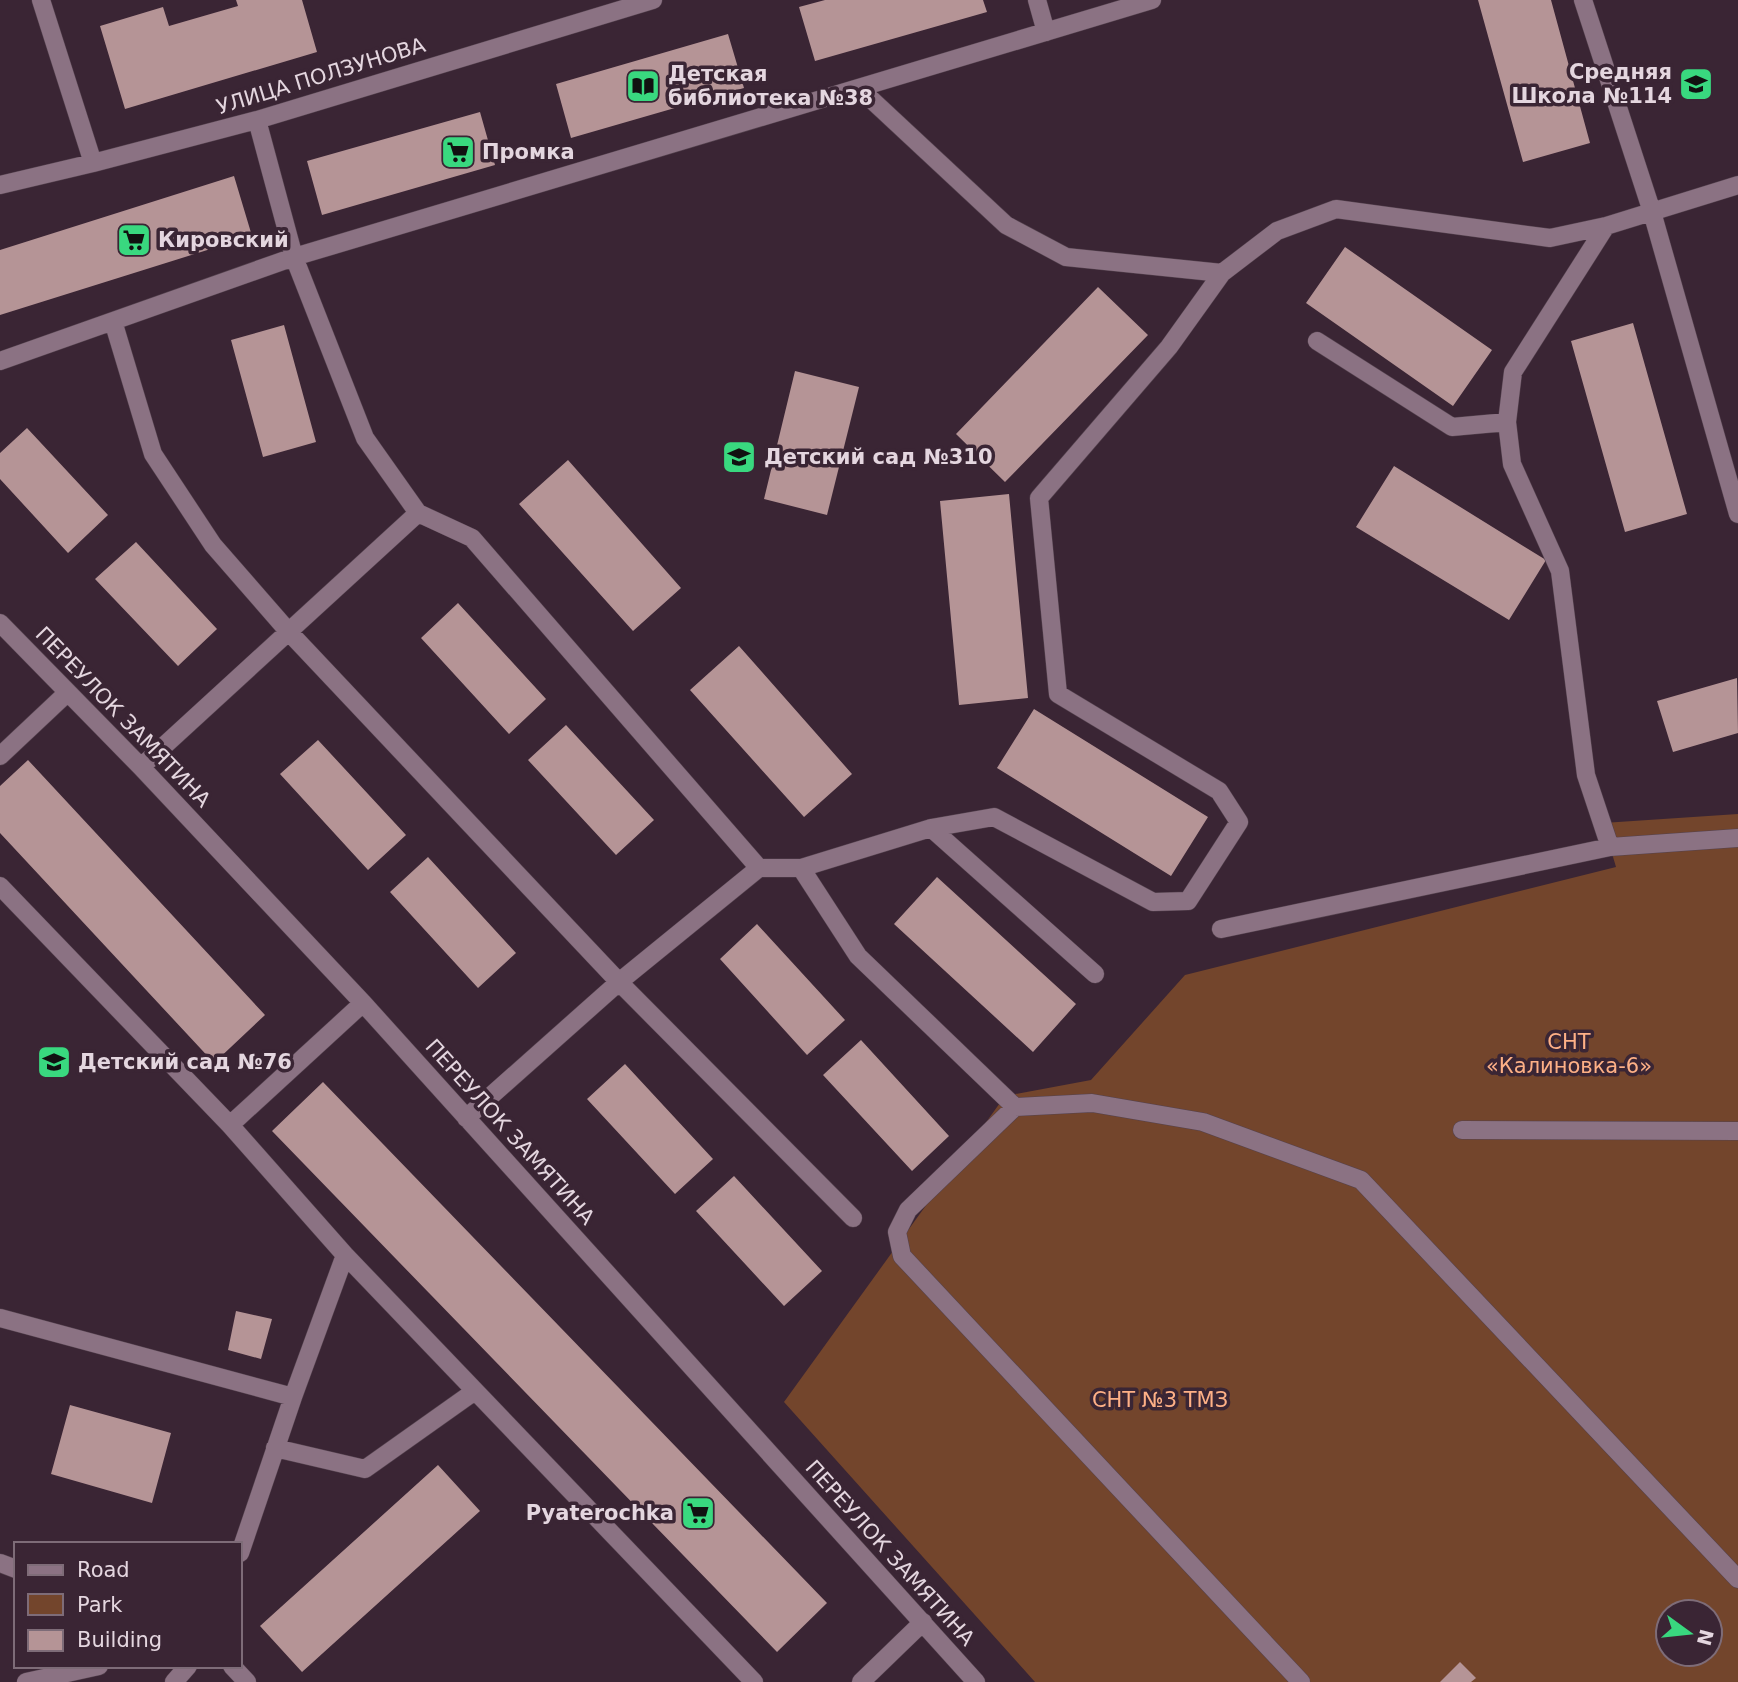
<svg xmlns="http://www.w3.org/2000/svg" width="1738" height="1682" viewBox="0 0 1738 1682" font-family="'DejaVu Sans',sans-serif">
  <style>
    .green { fill: #73452c; fill-rule: evenodd }
    .building { fill: #b59496 }
    .lines { fill: none; stroke-linecap: round; stroke-linejoin: round }
    .minor-casing { stroke: #54424e; stroke-width: 19 }
    .minor { stroke: #8b7283; stroke-width: 18 }
    .labels { text-anchor: middle; dominant-baseline: central; stroke-width: 7; stroke-linejoin: round; paint-order: stroke }
    .poi-label { font-size: 21px; font-weight: bold; fill: #e4d6df; stroke: #3a2534; text-anchor: start }
    .street-label { font-size: 21px; fill: #e4d6df; stroke: #3a2534 }
    .park-label { font-size: 21px; fill: #feb086; stroke: #3a2534 }
  </style>
  <rect width="100%" height="100%" fill="#3a2534"/>
  <path class="green" d="M1738,814V1682H1035L784,1402L1005,1096L1091,1080L1185,975L1616,867L1603,823ZM1668,1612H1710V1654H1668Z"/>
  <path class="building" d="M236,0H302L317,52L125,109L100,26L163,7L169,26L238,6Z
    M825,0H983L987,12L815,61L799,7Z
    M1478,0H1551L1590,143L1523,162Z
    M728,34L744,88L571,138L556,84Z
    M480,112L495,165L322,215L307,161Z
    M234,176L252,236L0,315V250Z
    M1345,247L1492,350L1453,406L1306,303Z
    M1098,287L1148,335L1005,482L956,434Z
    M1633,323L1687,514L1625,532L1571,341Z
    M284,325L316,442L263,457L231,340Z
    M795,371L859,387L827,515L764,499Z
    M27,428L108,515L68,553L0,479V453Z
    M568,460L681,588L633,631L519,504Z
    M1394,466L1546,560L1509,620L1356,527Z
    M1009,494L1028,698L959,705L940,501Z
    M136,542L217,629L178,666L95,579Z
    M458,603L546,699L509,734L421,638Z
    M739,646L852,774L804,817L690,690Z
    M1737,678L1738,733L1673,752L1657,701Z
    M1034,709L1208,817L1171,876L997,768Z
    M566,725L654,820L616,855L528,760Z
    M318,740L406,835L368,870L280,774Z
    M28,760L265,1015L214,1063L0,833V786Z
    M428,857L516,953L478,988L390,892Z
    M937,877L1076,1004L1033,1052L894,924Z
    M757,924L845,1020L807,1055L720,959Z
    M861,1040L949,1136L912,1171L823,1075Z
    M625,1064L713,1159L675,1194L587,1099Z
    M323,1082L827,1603L777,1652L272,1131Z
    M734,1176L822,1271L784,1306L696,1211Z
    M236,1311L272,1319L261,1359L228,1350Z
    M70,1405L171,1433L152,1503L51,1474Z
    M438,1465L480,1511L302,1672L260,1626Z
    M1460,1662L1476,1678L1471,1682H1440Z"/>
  <g class="lines">
    <g class="minor-casing">
      <path id="minor" d="M41,0L93,163
        M1037,0L1046,32
        M1583,0L1652,212L1738,514
        M859,88L1006,225L1066,257L1222,273
        M0,185L93,163L257,120L653,0
        M1606,226L1513,372L1507,422L1512,464L1560,571L1586,775L1610,847
        M113,321L153,454L213,545L288,631L619,982L853,1218
        M1317,341L1452,427L1507,422
        M0,361L294,257L1152,0
        M418,513L472,538L759,868
        M0,623L141,767L363,1003L976,1682
        M0,756L67,693
        M141,767L418,513L365,438L294,257L257,120
        M931,828L1095,974
        M801,868L858,956L1015,1107L1092,1103L1203,1122L1361,1180L1738,1579
        M0,886L230,1125L345,1255L754,1682
        M1221,929L1610,847L1738,838
        M1015,1107L908,1210L897,1232L902,1256L1301,1682
        M466,1118L619,982L759,868H801L931,828L994,817L1153,902L1188,901L1239,822L1219,791L1058,694L1039,498L1169,347L1222,273L1277,231L1336,209L1550,238L1606,226L1738,185
        M230,1125L363,1003
        M1462,1130L1738,1131
        M0,1318L293,1397
        M275,1448L365,1469L475,1391
        M240,1553L293,1397L345,1255
        M0,1563L16,1569
        M232,1666L247,1682
        M26,1682L99,1666
        M174,1682L188,1666
        M861,1682L923,1622"/>
    </g>
    <use href="#minor" class="minor"/>
  </g>
  <defs>
    <g id="school-square" transform="scale(1.75)"><rect x="-9" y="-9" width="18" height="18" rx="4" fill="#39d87f" stroke="#3a2534"/><path d="M0-5L7-2L0 1L-7-2ZM-4 1L0 2.5L4 1V4Q0 6-4 4Z" fill="#111"/></g>
    <g id="library-square" transform="scale(1.75)"><rect x="-9" y="-9" width="18" height="18" rx="4" fill="#39d87f" stroke="#3a2534"/><path d="M-6-4Q-3-5.5-.7-3.5V5Q-3 3-6 4ZM6-4Q3-5.5 .7-3.5V5Q3 3 6 4Z" fill="#111"/></g>
    <g id="supermarket-square" transform="scale(1.75)"><rect x="-9" y="-9" width="18" height="18" rx="4" fill="#39d87f" stroke="#3a2534"/><path d="M-6-5.5h2.5l.6 2H6L4.5 2H-2.5L-4.4-4H-6ZM-1.5 3.2a1.3 1.3 0 1 0 .1 0ZM3 3.2a1.3 1.3 0 1 0 .1 0Z" fill="#111"/></g>
  </defs>
  <g fill-rule="evenodd">
    <use href="#school-square" x="1696" y="84"/>
    <use href="#library-square" x="643" y="86"/>
    <use href="#supermarket-square" x="458" y="152"/>
    <use href="#supermarket-square" x="134" y="240"/>
    <use href="#school-square" x="739" y="457"/>
    <use href="#school-square" x="54" y="1062"/>
    <use href="#supermarket-square" x="698" y="1513"/>
  </g>
  <g class="labels">
    <g class="poi-label">
      <text x="1672" y="72" text-anchor="end">Средняя<tspan x="1672" dy="24">Школа №114</tspan></text>
      <text x="668" y="74">Детская<tspan x="668" dy="24">библиотека №38</tspan></text>
      <text x="482" y="152">Промка</text>
      <text x="158" y="240">Кировский</text>
      <text x="764" y="457">Детский сад №310</text>
      <text x="78" y="1062">Детский сад №76</text>
      <text x="674" y="1513" text-anchor="end">Pyaterochka</text>
    </g>
    <g class="street-label">
      <text transform="translate(321 76) rotate(-17)">УЛИЦА ПОЛЗУНОВА</text>
      <text transform="translate(123 717) rotate(46)">ПЕРЕУЛОК ЗАМЯТИНА</text>
      <text transform="translate(510 1132) rotate(48)">ПЕРЕУЛОК ЗАМЯТИНА</text>
      <text transform="translate(890 1553) rotate(48)">ПЕРЕУЛОК ЗАМЯТИНА</text>
    </g>
    <g class="park-label">
      <text x="1569" y="1042">СНТ<tspan x="1569" dy="24">«Калиновка-6»</tspan></text>
      <text x="1160" y="1400">СНТ №3 ТМЗ</text>
    </g>
  </g>
  <rect x="14" y="1542" width="228" height="126" fill="#3a2534" stroke="#7e6c78" stroke-width="2"/>
  <rect x="28" y="1565" width="35" height="10" fill="#8b7283" stroke="#7e6c78" stroke-width="2"/>
  <text x="77" y="1577" font-size="21" fill="#e4d6df">Road</text>
  <rect x="28" y="1594" width="35" height="21" fill="#73452c" stroke="#7e6c78" stroke-width="2"/>
  <text x="77" y="1612" font-size="21" fill="#e4d6df">Park</text>
  <rect x="28" y="1630" width="35" height="21" fill="#b59496" stroke="#7e6c78" stroke-width="2"/>
  <text x="77" y="1647" font-size="21" fill="#e4d6df">Building</text>
  <g transform="translate(1689 1633) rotate(105)"><circle r="33" fill="#3a2534" stroke="#7e6c78" stroke-width="2"/>
  <path d="M0-5L12 26L0 18L-12 26Z" fill="#39d87f"/>
  <text y="-10" font-size="19" font-weight="bold" text-anchor="middle" fill="#e4d6df">N</text>
  </g>
</svg>
